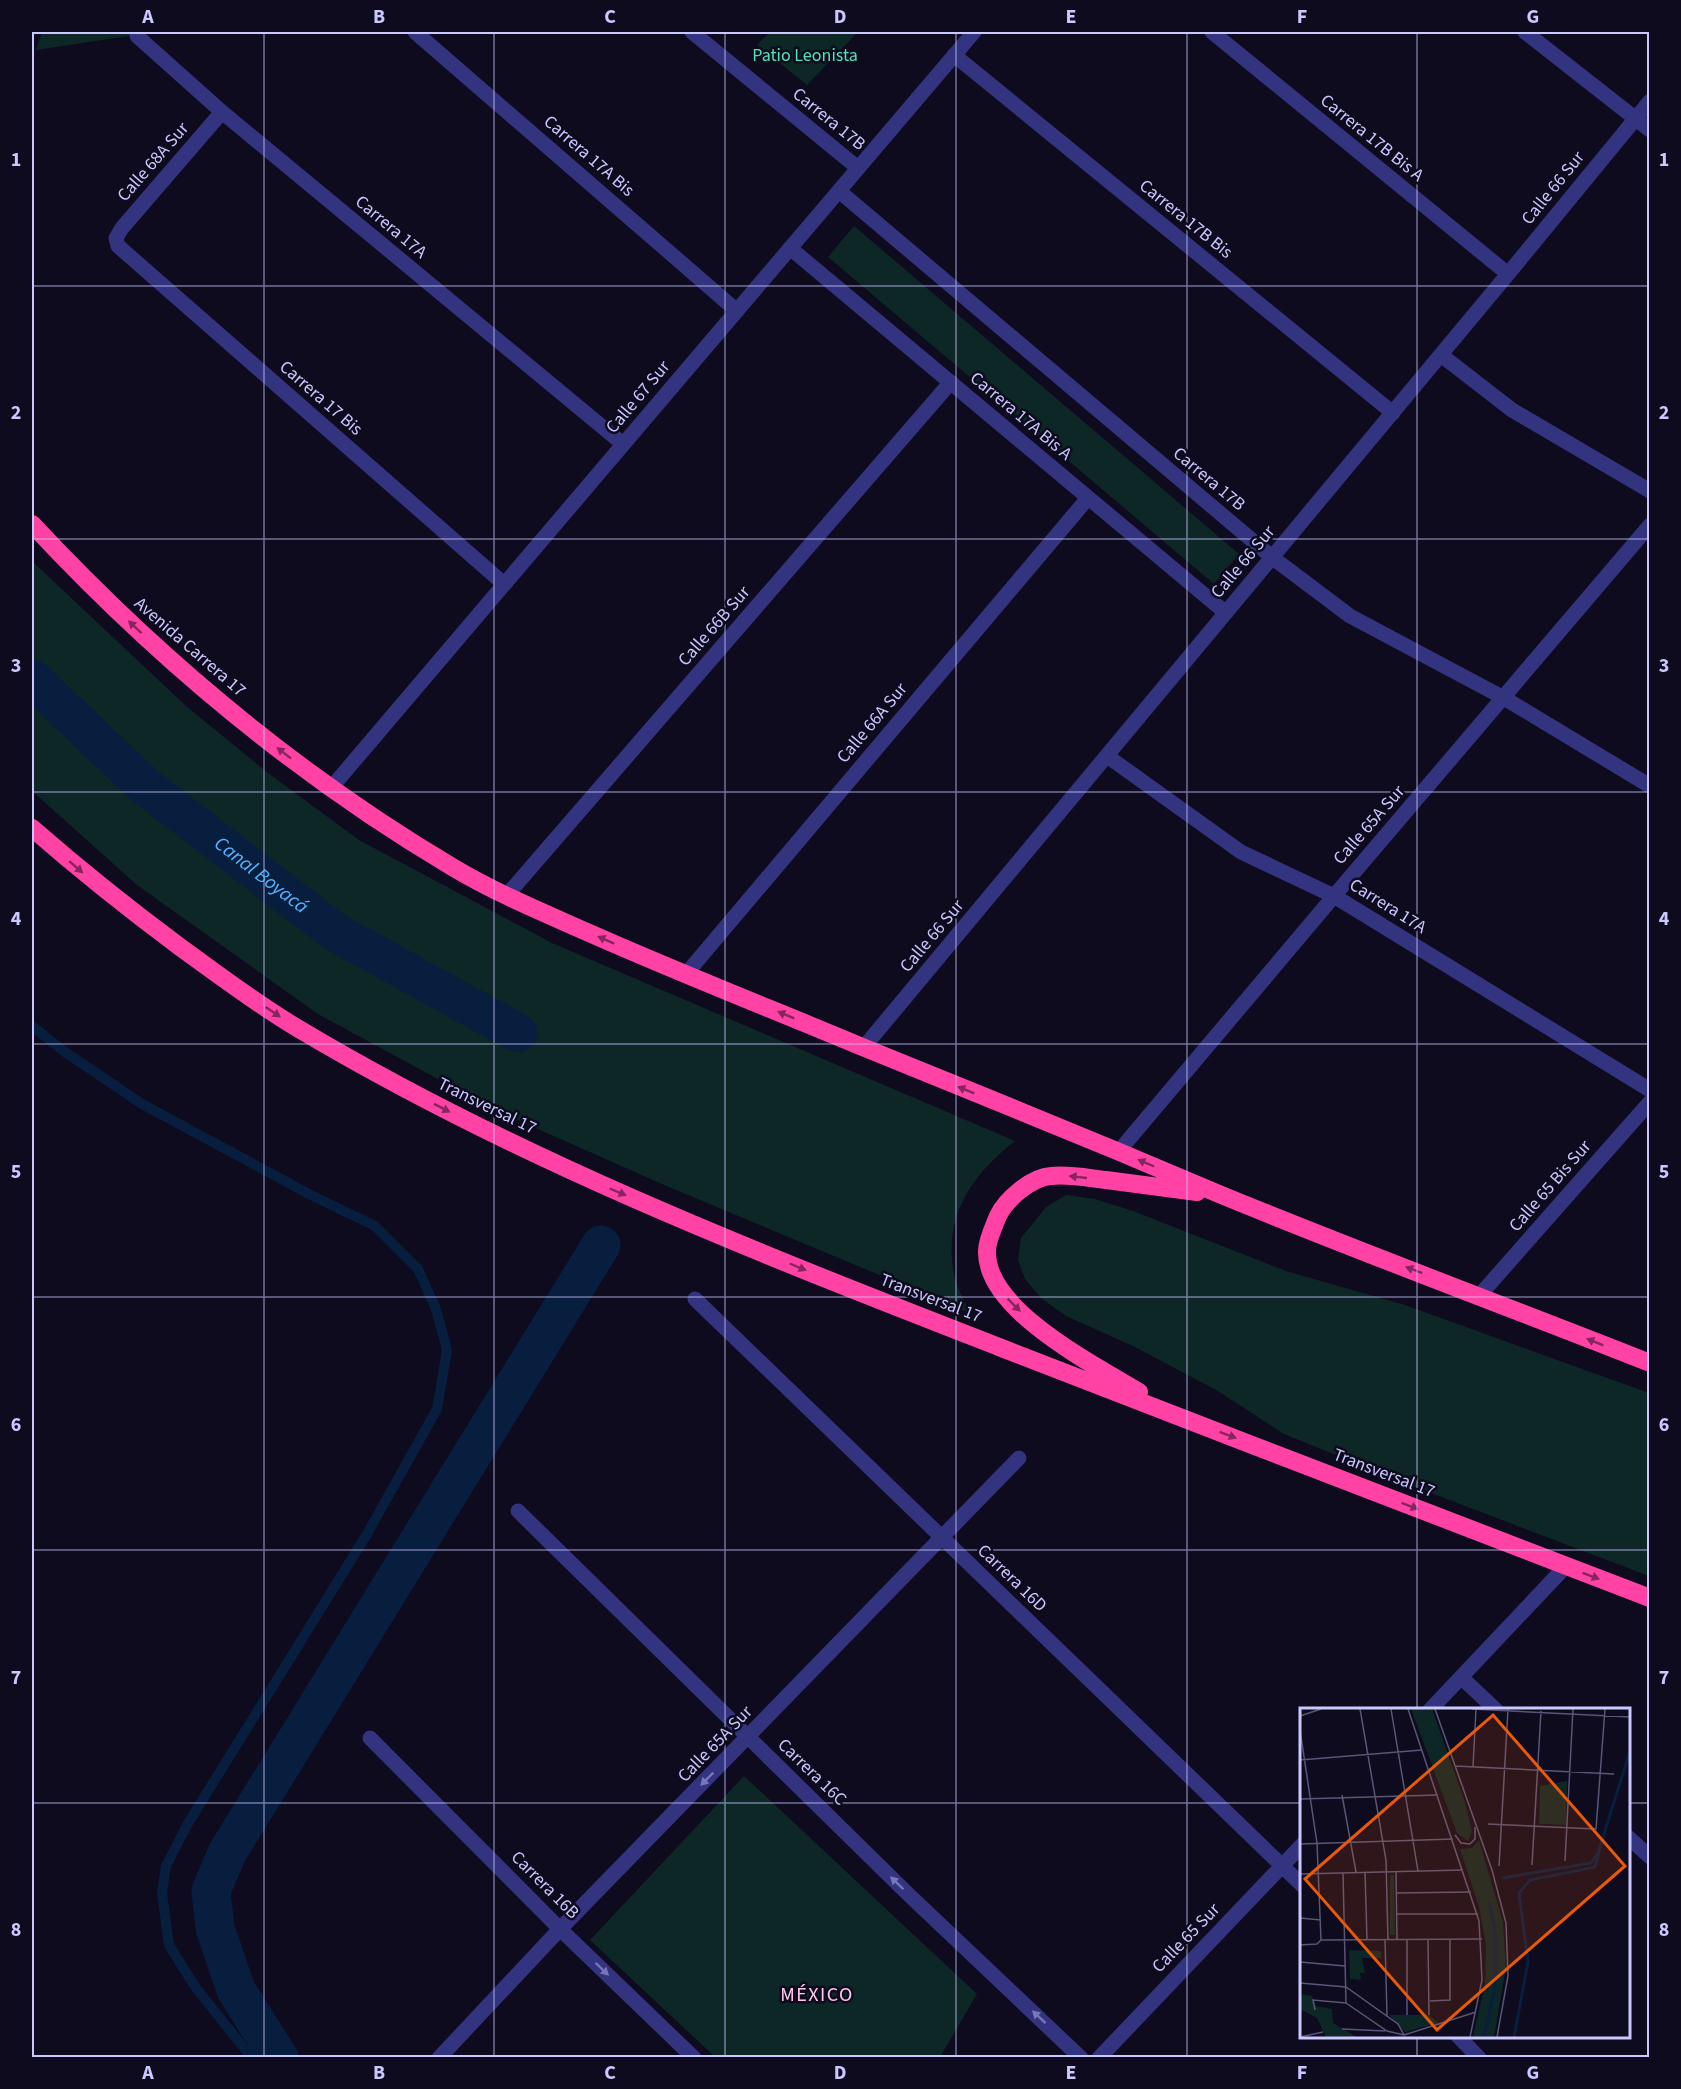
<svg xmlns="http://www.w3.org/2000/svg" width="1681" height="2089" viewBox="0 0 1681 2089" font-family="'Source Sans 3',sans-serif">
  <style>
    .green { fill: #0d2726 }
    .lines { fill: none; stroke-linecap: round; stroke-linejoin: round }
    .stream { stroke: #081e3f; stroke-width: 10 }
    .canal { stroke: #081e3f; stroke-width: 39 }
    .minor { stroke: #33337f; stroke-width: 15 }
    .highway { stroke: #ff42a3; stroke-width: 18 }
    .oneway { fill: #862660 }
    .oneway2 { fill: #7776b9 }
    .grid { fill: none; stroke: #cbc7ff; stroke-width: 1.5; stroke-opacity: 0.55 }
    .labels { text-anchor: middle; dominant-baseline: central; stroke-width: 5; stroke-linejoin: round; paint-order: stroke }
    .park-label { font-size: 18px; fill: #4ee4b9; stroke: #0d0b1d }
    .street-label { font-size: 18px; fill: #cbc7ff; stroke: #0d0b1d }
    .water-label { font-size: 20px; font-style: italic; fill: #55b6ff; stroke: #0d0b1d }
    .neighbourhood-label { font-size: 20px; letter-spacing: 1.5px; fill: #ffc9ed; stroke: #0d0b1d }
    .inset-river { fill: none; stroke: #081e3f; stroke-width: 3 }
    .inset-road { fill: none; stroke: #595677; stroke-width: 1.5 }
    .view { fill: #e8590c; fill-opacity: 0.15; stroke: #e8590c; stroke-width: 3 }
    .inset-edge { fill: none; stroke: #cbc7ff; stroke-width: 3 }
    .neatline { fill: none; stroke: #cbc7ff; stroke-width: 2 }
    .grid-label { font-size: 20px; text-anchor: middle; font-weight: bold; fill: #cbc7ff }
  </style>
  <rect width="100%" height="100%" fill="#0d0b1d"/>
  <path class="green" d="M42,32H138L135,35L36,50Z
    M770,32H858L807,85L757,45Z
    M854,226L1239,554L1214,584L828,257Z
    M32,561L186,706L268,773L359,840L552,943L1015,1141C973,1174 945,1213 953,1269C955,1284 964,1300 970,1313L662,1184L495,1110L318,1014L137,885L32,791Z
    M1066,1195L1095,1199L1133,1211L1286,1271L1405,1305L1649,1393V1576L1397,1480L1284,1434L1218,1391L1133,1346L1066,1316L1041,1298L1025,1279L1018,1260L1021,1238L1046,1207Z
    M744,1776L977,1994L940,2057H715L590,1940Z"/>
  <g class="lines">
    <path class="stream" d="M32,1026L65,1052L142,1104L309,1194L375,1226L418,1269L436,1309L447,1350L437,1409L367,1534L187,1825L166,1866L162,1893L169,1945L196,1988L252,2058"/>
    <g class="canal">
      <path id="s1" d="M32,679L145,786L335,932L518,1033"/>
      <path d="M279,2058L236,1990L215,1928L211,1891L227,1853L601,1245"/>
    </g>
    <path class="minor" d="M415,32L737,311
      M692,32L858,168
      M1212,32L1508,274
      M1525,32L1650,130
      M137,36L222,112L623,444
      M954,55L1393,413
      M222,112L122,228L116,238L118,246L504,584
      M839,191L1273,558L1350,616L1504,698L1650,786
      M790,248L1226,613
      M1441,355L1512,410L1650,491
      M1107,756L1241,852L1334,896L1650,1090
      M331,788L974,32
      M507,895L951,382
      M686,974L1088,498
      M864,1047L1508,274L1650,101
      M1119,1151L1334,896L1650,525
      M1479,1296L1650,1102
      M695,1299L1302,1885
      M518,1511L908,1894L1081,2058
      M1461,1677L1496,1710
      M1430,1710L1566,1566
      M370,1738L560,1929L694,2058
      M1628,1837L1650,1857
      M1458,2036L1479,2058
      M439,2058L560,1929L1019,1458
      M1099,2058L1302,1845"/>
    <path class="highway" d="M32,524C156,657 297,775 454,868C496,893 542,912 587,932C677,972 769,1008 860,1046C946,1081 1031,1115 1117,1151C1151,1165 1185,1180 1219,1194C1362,1253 1506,1306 1650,1363
      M32,828C80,870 129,909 180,947C219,975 258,1005 299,1029C520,1161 761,1254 999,1347C1216,1431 1432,1515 1650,1598
      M1139,1392C1095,1365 985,1310 987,1251C987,1240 994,1226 998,1216C1006,1199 1032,1177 1051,1176C1069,1174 1088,1178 1106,1180C1136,1184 1166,1188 1197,1192"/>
  </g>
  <defs><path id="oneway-solid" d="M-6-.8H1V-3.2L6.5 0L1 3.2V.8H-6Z" transform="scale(1.5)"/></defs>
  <g class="oneway">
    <use href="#oneway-solid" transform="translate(135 627) rotate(-137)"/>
    <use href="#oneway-solid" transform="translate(284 753) rotate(-142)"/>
    <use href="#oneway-solid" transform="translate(76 867) rotate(41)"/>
    <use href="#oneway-solid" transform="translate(606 940) rotate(-156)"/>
    <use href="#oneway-solid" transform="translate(273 1012) rotate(34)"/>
    <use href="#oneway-solid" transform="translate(786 1015) rotate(-158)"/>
    <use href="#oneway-solid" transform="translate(966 1090) rotate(-158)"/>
    <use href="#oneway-solid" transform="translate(442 1108) rotate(27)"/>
    <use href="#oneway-solid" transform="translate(1146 1163) rotate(-157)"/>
    <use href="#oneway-solid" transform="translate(1078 1177) rotate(-174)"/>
    <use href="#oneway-solid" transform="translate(618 1192) rotate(23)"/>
    <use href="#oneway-solid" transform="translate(798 1267) rotate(23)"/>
    <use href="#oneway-solid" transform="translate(1414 1270) rotate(-159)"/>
    <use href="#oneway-solid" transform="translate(1014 1305) rotate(45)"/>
    <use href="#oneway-solid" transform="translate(1595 1342) rotate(-158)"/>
    <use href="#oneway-solid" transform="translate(1228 1435) rotate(21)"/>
    <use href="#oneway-solid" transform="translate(1410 1506) rotate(21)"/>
    <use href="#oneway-solid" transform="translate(1591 1576) rotate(21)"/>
  </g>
  <g class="oneway2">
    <use href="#oneway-solid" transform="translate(707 1779) rotate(135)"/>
    <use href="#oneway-solid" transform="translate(897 1883) rotate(-136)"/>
    <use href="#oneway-solid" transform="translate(602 1969) rotate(44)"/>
    <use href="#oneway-solid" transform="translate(1039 2017) rotate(-137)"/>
  </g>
  <path class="grid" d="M264,32V2058M494,32V2058M725,32V2058M956,32V2058M1187,32V2058M1417,32V1710M32,286H1650M32,539H1650M32,792H1650M32,1044H1650M32,1297H1650M32,1550H1650M32,1803H1302M1628,1803H1650M1417,2036V2058"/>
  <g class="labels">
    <g class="park-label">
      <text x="805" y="55">Patio Leonista</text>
    </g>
    <g class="street-label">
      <text transform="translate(829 119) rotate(39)">Carrera 17B</text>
      <text transform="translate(1372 138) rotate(39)">Carrera 17B Bis A</text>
      <text transform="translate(589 156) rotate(41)">Carrera 17A Bis</text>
      <text transform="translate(153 162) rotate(-49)">Calle 68A Sur</text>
      <text transform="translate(1553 188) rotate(-51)">Calle 66 Sur</text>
      <text transform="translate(1186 219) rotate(39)">Carrera 17B Bis</text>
      <text transform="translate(391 227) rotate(40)">Carrera 17A</text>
      <text transform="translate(638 397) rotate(-50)">Calle 67 Sur</text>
      <text transform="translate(321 398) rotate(41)">Carrera 17 Bis</text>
      <text transform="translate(1021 416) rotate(40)">Carrera 17A Bis A</text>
      <text transform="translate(1209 479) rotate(40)">Carrera 17B</text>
      <text transform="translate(1243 562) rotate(-50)">Calle 66 Sur</text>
      <text transform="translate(714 626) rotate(-49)">Calle 66B Sur</text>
      <text transform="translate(190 647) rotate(41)">Avenida Carrera 17</text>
      <text transform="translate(872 723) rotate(-50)">Calle 66A Sur</text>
      <text transform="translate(1369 825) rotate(-49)">Calle 65A Sur</text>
      <text transform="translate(1388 906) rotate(32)">Carrera 17A</text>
      <text transform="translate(932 936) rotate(-50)">Calle 66 Sur</text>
      <text transform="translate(487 1106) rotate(26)">Transversal 17</text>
      <text transform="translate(1550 1186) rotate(-49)">Calle 65 Bis Sur</text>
      <text transform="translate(931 1298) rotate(21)">Transversal 17</text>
      <text transform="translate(1384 1473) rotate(21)">Transversal 17</text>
      <text transform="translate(1012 1578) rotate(44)">Carrera 16D</text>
      <text transform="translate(715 1744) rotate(-46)">Calle 65A Sur</text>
      <text transform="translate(812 1772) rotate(44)">Carrera 16C</text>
      <text transform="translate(545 1885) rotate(45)">Carrera 16B</text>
      <text transform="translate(1186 1938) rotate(-46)">Calle 65 Sur</text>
    </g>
    <g class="water-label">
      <text stroke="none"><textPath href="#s1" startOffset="302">Canal Boyacá</textPath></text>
    </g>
    <g class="neighbourhood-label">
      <text x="817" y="1995">MÉXICO</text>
    </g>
  </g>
  <g transform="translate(1300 1708)">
    <rect width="330" height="330" fill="#0d0b1d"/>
    <path d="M111,1H132L165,94L172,123L168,133L157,125ZM267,73L266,117L239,116L240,78ZM179,132L203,214L206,259L194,329H173L185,275L186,237L179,199L160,141L172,140ZM90,167H94L95,227H90ZM49,242L81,243V250H62L65,265H60L61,272L50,271ZM0,286L12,288L16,298L32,301L33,315L57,329H26L17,310L0,301ZM89,307H129L138,315L105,324Z" fill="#0d2726"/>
    <path class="inset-river" d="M202,170L291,155L298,145L330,43M184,329L195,279V219L189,194M214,329L228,254L219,185L230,172L295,159L307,115"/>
    <path class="inset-road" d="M60,1L86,152L88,232M91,1L118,163M108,1L179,213L182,272L170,329M135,1L192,162L206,215L208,268L197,329M172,1L330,9M0,8L21,1M0,22L17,135L21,232M0,52L122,42M155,58L314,66M173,59L176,1M42,87L56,164M0,91L138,87M188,116L296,121L305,1M155,127L161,135L170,136L175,131V119M0,136L153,131M265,153L273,1M232,157L241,3M199,158L208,1M65,164L67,232M96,164L97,231M43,165L46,295M0,166L163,162M96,185L171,184M97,206H178M0,210L21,212M107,231V307M128,231L129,307M85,232L87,308M0,237L17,236L21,232L182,231M0,254L45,258M0,275L46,279L98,316L104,327M130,293L150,292V231M46,295L87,323L104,327L176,304M15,302L13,292L46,295M42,321L85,323M0,329L23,324"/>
    <path class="view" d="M193,7L325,158L137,322L5,171Z"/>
    <rect width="330" height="330" class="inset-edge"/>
  </g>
  <rect width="1681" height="2089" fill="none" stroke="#0d0b1d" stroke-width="66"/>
  <rect x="33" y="33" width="1615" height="2023" class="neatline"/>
  <g class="grid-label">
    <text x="148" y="23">A</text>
    <text x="379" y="23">B</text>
    <text x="610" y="23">C</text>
    <text x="840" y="23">D</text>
    <text x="1071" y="23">E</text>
    <text x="1302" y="23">F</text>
    <text x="1533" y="23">G</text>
    <text x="16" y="166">1</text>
    <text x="1664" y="166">1</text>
    <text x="16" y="419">2</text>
    <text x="1664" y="419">2</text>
    <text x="16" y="672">3</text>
    <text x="1664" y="672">3</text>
    <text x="16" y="925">4</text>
    <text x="1664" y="925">4</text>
    <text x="16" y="1178">5</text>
    <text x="1664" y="1178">5</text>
    <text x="16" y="1431">6</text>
    <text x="1664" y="1431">6</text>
    <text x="16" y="1684">7</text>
    <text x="1664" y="1684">7</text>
    <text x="16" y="1936">8</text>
    <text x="1664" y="1936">8</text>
    <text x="148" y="2079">A</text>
    <text x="379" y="2079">B</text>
    <text x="610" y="2079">C</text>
    <text x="840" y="2079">D</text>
    <text x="1071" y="2079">E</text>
    <text x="1302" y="2079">F</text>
    <text x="1533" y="2079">G</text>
  </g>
</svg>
